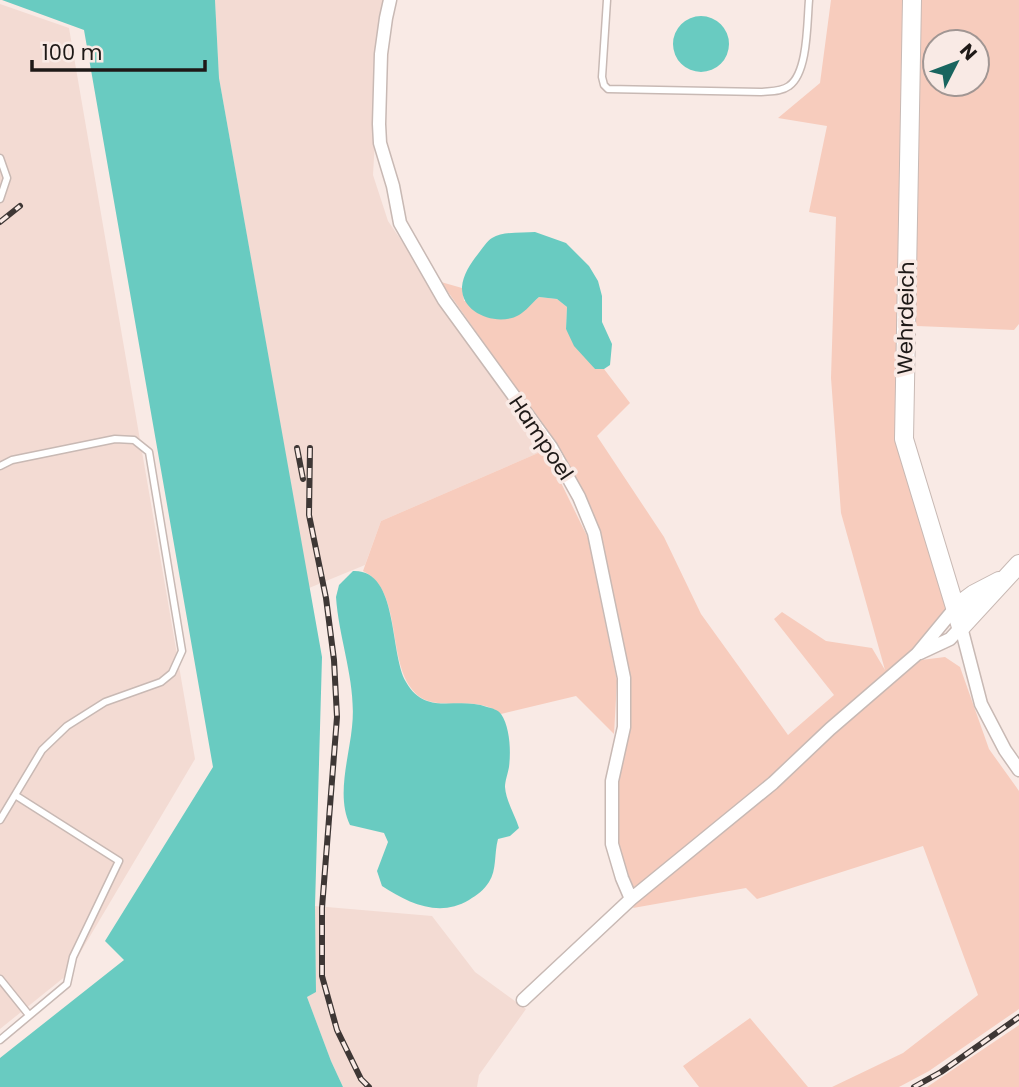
<svg xmlns="http://www.w3.org/2000/svg" width="1019" height="1087" font-family="Poppins,sans-serif">
	<style>
		.built { fill: #f3dbd3 }
		.green { fill: #f7ccbd; fill-rule: evenodd }
		.water { fill: #69cbc1 }
		.lines { fill: none; stroke-linecap: round; stroke-linejoin: round }
		.lane-casing { stroke: #c8b9b4; stroke-width: 9 }
		.street-casing { stroke: #c8b9b4; stroke-width: 15 }
		.secondary-casing { stroke: #c8b9b4; stroke-width: 20 }
		.lane { stroke: #fff; stroke-width: 6 }
		.street { stroke: #fff; stroke-width: 12 }
		.secondary { stroke: #fff; stroke-width: 18 }
		.rail-casing { stroke: #3e3735; stroke-width: 6 }
		.rail { stroke: #f9eae5; stroke-width: 3.5; stroke-dasharray: 10; stroke-linecap: butt }
		.labels { text-anchor: middle; stroke-width: 7; stroke-linejoin: round; paint-order: stroke }
		.street-label { font-size: 21px; fill: #1e1917; stroke: #f9eae5 }
	</style>
	<rect width="100%" height="100%" fill="#f9eae5"/>
	<path class="built" d="M 215,0 L 383,0 L 373,175 L 388,221 L 545,450 L 381,521 L 365,565 L 309,588 L 219,78 Z
		M 0,4 L 69,28 L 195,759 L 67,975 L 0,1029 Z
		M 315,906 L 432,916 L 475,972 L 526,1009 L 479,1075 L 477,1087 L 343,1087 L 331,1061 L 307,997 L 316,991 Z"/>
	<path class="green" d="M 831,0 L 907,0 L 900,440 L 948,610 L 909,654 L 887,673 L 894,683 L 921,660 L 945,657 L 960,667 L 989,749 L 1019,791 L 1019,1009 L 929,1071 L 899,1087 L 832,1087 L 903,1053 L 978,995 L 923,846 L 757,899 L 746,888 L 633,908 L 639,899 L 625,873 L 618,843 L 618,780 L 629,727 L 599,530 L 585,494 L 556,445 L 441,282 L 462,288 L 464,301 L 531,304 L 539,297 L 557,299 L 567,307 L 566,329 L 595,369 L 604,369 L 630,403 L 597,436 L 664,537 L 701,614 L 788,735 L 834,695 L 774,619 L 782,612 L 826,641 L 872,648 L 885,670 L 841,513 L 831,378 L 836,217 L 809,212 L 827,126 L 778,118 L 820,83 Z
		M 918,0 L 1019,0 L 1019,324 L 1014,330 L 917,326 L 912,309 ZM 935,42 L 977,42 L 977,84 L 935,84 Z
		M 545,450 L 588,538 L 617,681 L 614,734 L 576,696 L 501,714 C 472,691 432,718 411,688 C 387,655 402,590 363,571 L 381,521 Z
		M 750,1018 L 808,1087 L 699,1087 L 683,1066 Z
		M 1019,1025 L 1019,1087 L 927,1087 Z"/>
	<path class="water" d="M 2,0 L 215,0 L 219,78 L 322,657 L 315,906 L 316,992 L 307,997 L 331,1061 L 343,1087 L 0,1087 L 0,1058 L 124,960 L 105,941 L 213,767 L 84,30 Z
		M673 44a28 28 0 1 1 56 0a28 28 0 1 1-56 0Z
		M 535,232 L 566,243 L 589,266 L 598,281 L 602,296 L 602,322 L 612,344 L 610,365 L 604,369 L 595,369 L 574,346 L 566,329 L 567,307 L 557,299 L 539,297 C 532,303 526,311 519,315 C 498,327 461,314 462,287 C 463,275 470,264 478,254 C 482,249 487,241 492,238 C 503,231 522,233 535,232 Z
		M 353,571 C 399,569 389,652 406,682 C 426,717 456,696 487,707 C 492,708 498,710 501,714 C 510,727 511,751 509,767 C 508,773 505,781 505,787 C 506,801 515,815 519,828 L 510,836 L 498,839 C 494,853 497,870 489,882 C 484,890 477,895 469,900 C 439,918 408,903 382,886 L 377,871 L 388,842 L 384,833 L 350,825 C 336,796 349,758 352,727 C 357,683 339,641 336,597 L 339,585 Z"/>
	<g class="lines">
		<defs>
			<path id="lane" d="M 607,0 L 602,77 L 604,85 L 608,89 L 761,92 C 770,91 781,92 789,86 C 808,73 807,23 809,0
				M 0,158 L 7,178 L 0,199
				M 0,466 L 12,460 L 115,439 L 134,440 L 149,452 L 182,651 L 172,673 L 161,682 L 105,702 L 67,726 L 42,750 L 0,820
				M 0,979 L 29,1015
				M 0,1040 L 67,984 L 73,957 L 119,861 L 15,795"/>
			<path id="street" d="M 390,0 L 386,18 L 381,54 L 379,124 L 380,143 L 393,186 L 400,223 L 444,300 L 551,447 L 579,497 L 594,533 L 624,678 L 624,727 L 612,781 L 612,844 L 622,878 L 631,899
				M 961,627 L 981,704 L 1005,750 L 1019,770
				M 920,653 L 950,639 L 961,627
				M 523,1000 L 631,899 L 773,783 L 830,729 L 917,654 L 955,608"/>
			<path id="secondary" d="M 912,0 L 904,439 L 961,627 L 1019,564
				M 955,608 L 974,594 L 999,581"/>
		</defs>
		<use href="#lane" class="lane-casing"/>
		<use href="#street" class="street-casing"/>
		<use href="#secondary" class="secondary-casing"/>
		<use href="#lane" class="lane"/>
		<use href="#street" class="street"/>
		<use href="#secondary" class="secondary"/>
		<defs>
			<path id="rail" d="M 0,222 L 20,206
				M 297,448 L 303,479
				M 310,448 L 309,515 L 326,598 L 334,660 L 337,717 L 322,908 L 322,976 L 337,1030 L 361,1079 L 369,1087
				M 914,1087 L 941,1072 L 1019,1017"/>
		</defs>
		<use href="#rail" class="rail-casing"/>
		<use href="#rail" class="rail"/>
	</g>
	<g class="labels">
		<g class="street-label">
			<text transform="translate(906 318) rotate(-89)" y="7">Wehrdeich</text>
			<text transform="translate(541 438) rotate(56)" y="7">Hampoel</text>
		</g>
	</g>
	<g transform="translate(956 63) rotate(48)"><circle r="33" fill="#f9eae5" stroke="#a19693" stroke-width="2"/>
	<path d="M0-5L12 26L0 18L-12 26Z" fill="#19655f"/>
	<text y="-10" font-size="19" font-weight="bold" text-anchor="middle" fill="#1e1917">N</text>
	</g>
	<path d="M32 60v10h173v-10" fill="none" stroke="#1e1917" stroke-width="3.5"/>
	<text x="42" y="60" font-size="21" fill="#1e1917" stroke="#f9eae5" stroke-width="5" paint-order="stroke">100 m</text>
</svg>
